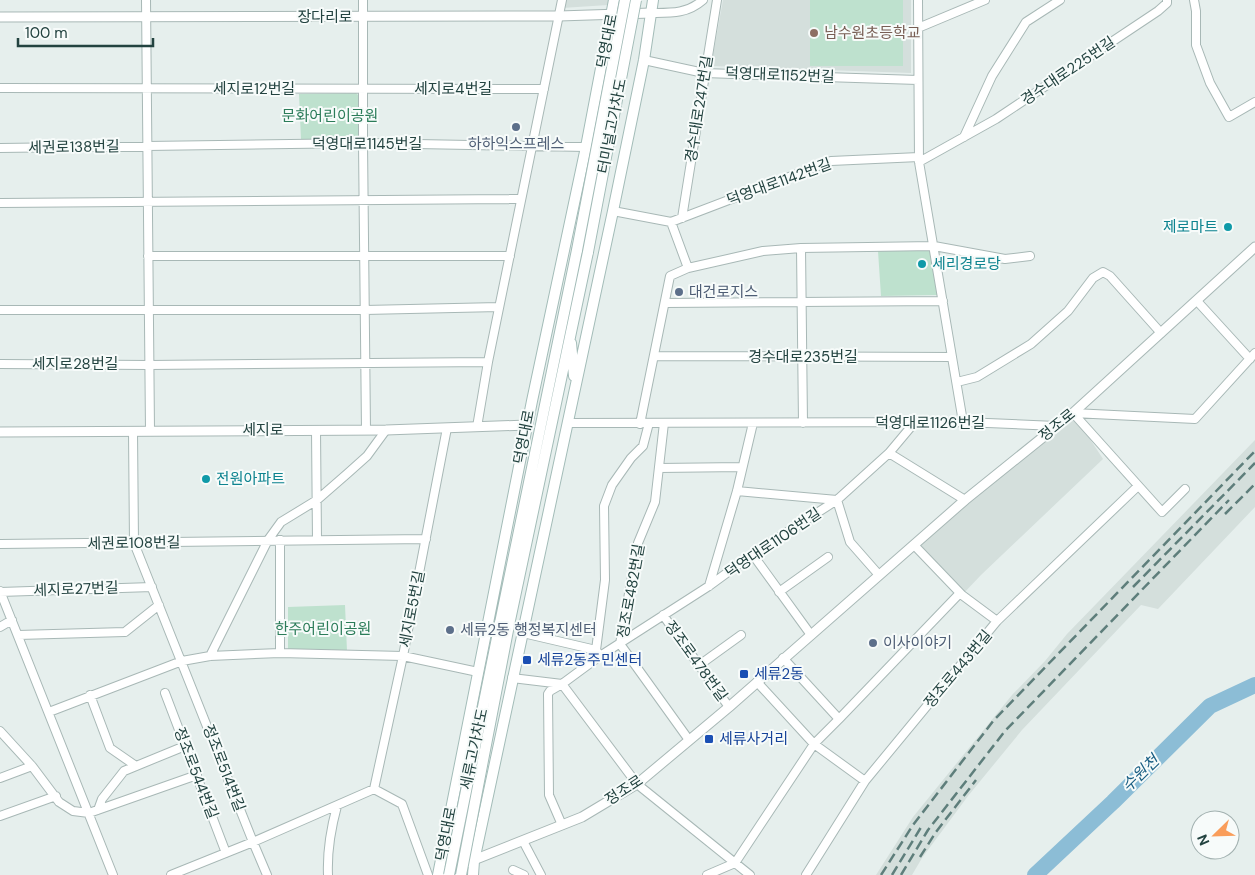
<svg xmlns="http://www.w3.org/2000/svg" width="1255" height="875" font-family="'DM Sans','Noto Sans KR',sans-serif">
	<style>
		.built { fill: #d4dfdc }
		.green { fill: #bee1ce }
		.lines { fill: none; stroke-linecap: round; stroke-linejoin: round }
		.river { stroke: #8cbdd6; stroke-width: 16 }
		.minor-casing { stroke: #a8b8b6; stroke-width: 10 }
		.tertiary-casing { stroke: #a8b8b6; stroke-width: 11 }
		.secondary-casing { stroke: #a3bcb8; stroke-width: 12 }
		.minor { stroke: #fff; stroke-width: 8 }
		.tertiary { stroke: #fff; stroke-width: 9 }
		.secondary { stroke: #fff; stroke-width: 10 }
		.rail { stroke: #5e7e7b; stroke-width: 2.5; stroke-dasharray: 10 5; stroke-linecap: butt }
		.secondary-bridge-casing { stroke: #a3bcb8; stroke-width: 12; stroke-linecap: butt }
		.secondary-bridge { stroke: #fff; stroke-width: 10 }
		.education-dot { fill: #8d6e63; stroke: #f7fbfa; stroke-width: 2 }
		.service-dot { fill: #5c6f8a; stroke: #f7fbfa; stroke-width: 2 }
		.culture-dot { fill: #0f9aa8; stroke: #f7fbfa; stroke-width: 2 }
		.transit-dot { fill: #1a4fb4; stroke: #f7fbfa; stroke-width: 2 }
		.labels { text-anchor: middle; stroke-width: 4; stroke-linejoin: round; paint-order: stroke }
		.street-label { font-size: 15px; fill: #234340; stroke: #f7fbfa }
		.education-label { font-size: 15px; fill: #785e54; stroke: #f7fbfa; text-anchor: start }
		.park-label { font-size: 15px; fill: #2b7c59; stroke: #f7fbfa }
		.service-label { font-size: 15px; fill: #4e5e75; stroke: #f7fbfa; text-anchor: start }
		.culture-label { font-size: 15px; fill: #0d838f; stroke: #f7fbfa; text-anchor: start }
		.transit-label { font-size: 15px; fill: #164399; stroke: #f7fbfa; text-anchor: start }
		.water-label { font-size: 16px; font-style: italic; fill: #195e83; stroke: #f7fbfa }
	</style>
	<rect width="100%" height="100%" fill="#e6efed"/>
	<path class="built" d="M 563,0 L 608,0 L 608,5 L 562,8 Z
		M 723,0 L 911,0 L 911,73 L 711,66 Z
		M 1073,413 L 1103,459 L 981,575 L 962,595 L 914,545 Z
		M 1255,440 L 1255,507 L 1158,609 L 1141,605 L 1022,730 L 968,796 L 922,858 L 912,875 L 876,875 L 913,817 L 1012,695 L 1045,661 L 1067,634 Z"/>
	<path class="green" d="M 810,0 L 903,0 L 903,66 L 810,66 Z
		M 356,93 L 360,97 L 361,134 L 357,139 L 301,140 L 299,94 Z
		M 878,251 L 931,251 L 939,295 L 881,296 Z
		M 345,605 L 347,651 L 288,651 L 288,607 Z"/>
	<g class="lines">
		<path class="river" d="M 1035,875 L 1113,802 L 1210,706 L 1255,685"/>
		<defs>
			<path id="minor" d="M 146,0 L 150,431
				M 363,0 L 363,143 L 366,430
				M 918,0 L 919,162 L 963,422
				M 1194,0 L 1196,11 L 1196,45 L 1210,83 L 1229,117 L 1255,102
				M 651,13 C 671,13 687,14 703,0
				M 918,28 L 985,0
				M 644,60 L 704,73 L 918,80
				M 0,88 L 544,89
				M 964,137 L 992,76 L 1026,22 L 1060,0
				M 0,148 L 363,143 L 586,147
				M 919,162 L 996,119 L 1158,11 L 1167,3 L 1167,0
				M 0,203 L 521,199
				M 613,211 L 671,222 L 831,161 L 919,157
				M 682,218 L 717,0
				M 801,248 L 803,423
				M 148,256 L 510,256
				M 688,268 L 763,251 L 801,248 L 934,246 L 1005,259 L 1030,256
				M 1197,301 L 1250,359
				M 665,303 L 943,301
				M 0,310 L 365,310 L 499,307
				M 654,356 L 952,357
				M 0,364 L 149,365 L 488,362
				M 957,382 L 977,377 L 1031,344 L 1068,311 L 1093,278 L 1103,272 L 1110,276 L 1161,333
				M 1073,413 L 1195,419 L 1255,353
				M 1073,413 L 1162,512 L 1185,489
				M 568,423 L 963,422 L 1056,426
				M 664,423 L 655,502 L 638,543 L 620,644 L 689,740
				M 640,424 L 670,276 L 688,268 L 671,222
				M 477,427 L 488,362 L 562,0
				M 316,430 L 317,540
				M 133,431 L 134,543 L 253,842 L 267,875
				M 889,453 L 965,500
				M 659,468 L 742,467
				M 737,491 L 837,500 L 850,542 L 879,575
				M 280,540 L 280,653
				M 0,544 L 426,539
				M 914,545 L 962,595 L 997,621
				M 753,555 L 811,635
				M 709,586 L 737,491 L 753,423
				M 0,591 L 113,875
				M 0,592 L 152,587
				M 779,592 L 828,557
				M 663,615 L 729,707
				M 0,627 L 12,620
				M 523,633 L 596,650
				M 18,635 L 125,632 L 159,605
				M 210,656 L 268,540 L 281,522 L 317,500 L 348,473 L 367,456 L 386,430
				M 600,656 L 596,650 L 605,580 L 604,506 L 612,485 L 631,458 L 643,446 L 649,423
				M 698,666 L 741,635
				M 512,678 L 562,684 L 600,656 L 709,586 L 750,556 L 837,500 L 889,453 L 915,422
				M 757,682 L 814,744 L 865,781
				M 165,693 L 226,853
				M 90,695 L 110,748 L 136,766
				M 49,712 L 182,661 L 210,656 L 280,653 L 403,656 L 478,672
				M 839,719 L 960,593
				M 0,731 L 32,766 L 59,802 L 73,811 L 89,813 L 197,775
				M 0,778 L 32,766
				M 374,789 L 402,804 L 428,875
				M 98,810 L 102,799 L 124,771 L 185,746
				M 0,816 L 56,796
				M 562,825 L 549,795 L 548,694 L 550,691 L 562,684 L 637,784 L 750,875
				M 523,841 L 541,875
				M 513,870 L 524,875
				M 171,875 L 253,842 L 374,789 L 403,656 L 447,428
				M 328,875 C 327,852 331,828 337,806
				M 707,875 L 735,863 L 814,744 L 839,719 L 783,658
				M 806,875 L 865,781 L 997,621 L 1138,486"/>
			<path id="tertiary" d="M 0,17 L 559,16 L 651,13
				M 0,432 L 386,430 L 527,425
				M 446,871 L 582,817 L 637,784 L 729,707 L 965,500 L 1073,413 L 1255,247"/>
			<path id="secondary" d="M 571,343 L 574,376
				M 500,623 L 577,250
				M 509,625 L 588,252
				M 438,875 L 532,401 L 586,147 L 614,0
				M 473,875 L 474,861 L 613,211 L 644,60 L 653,0"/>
		</defs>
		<use href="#minor" class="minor-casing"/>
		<use href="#tertiary" class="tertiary-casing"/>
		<use href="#secondary" class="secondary-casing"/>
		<use href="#minor" class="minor"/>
		<use href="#tertiary" class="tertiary"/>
		<use href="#secondary" class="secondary"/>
		<path class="rail" d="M 1225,514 L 1255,484
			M 1133,587 L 1255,463
			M 920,857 L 936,832 L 976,780
			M 881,875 L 913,825 L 994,720 L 1255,451
			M 892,875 L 923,824
			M 901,875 L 928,830 L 1005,731 L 1229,500"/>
		<defs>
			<path id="secondary-bridge" d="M 577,250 L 625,0
				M 588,252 L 636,0
				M 449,875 L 500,623
				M 461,875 L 509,625"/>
		</defs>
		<use href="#secondary-bridge" class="secondary-bridge-casing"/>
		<use href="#secondary-bridge" class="secondary-bridge"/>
	</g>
	<circle class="education-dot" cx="814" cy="33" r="5"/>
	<g class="service-dot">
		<circle cx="516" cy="127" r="5"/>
		<circle cx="679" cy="292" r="5"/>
		<circle cx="450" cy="630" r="5"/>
		<circle cx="873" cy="643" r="5"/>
	</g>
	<g class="culture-dot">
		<circle cx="1228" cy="227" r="5"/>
		<circle cx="922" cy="264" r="5"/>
		<circle cx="206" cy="479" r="5"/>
	</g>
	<g class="transit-dot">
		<rect x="522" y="655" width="10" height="10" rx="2.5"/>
		<rect x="739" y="669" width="10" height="10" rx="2.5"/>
		<rect x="704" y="734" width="10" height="10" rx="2.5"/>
	</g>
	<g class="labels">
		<g class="street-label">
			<text x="325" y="22">장다리로</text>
			<text transform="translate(607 41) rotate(-79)" y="5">덕영대로</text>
			<text transform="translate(1068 71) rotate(-34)" y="5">경수대로225번길</text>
			<text transform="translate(780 75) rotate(2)" y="5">덕영대로1152번길</text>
			<text x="254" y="94">세지로12번길</text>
			<text x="453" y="94">세지로4번길</text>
			<text transform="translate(699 109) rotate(-81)" y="5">경수대로247번길</text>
			<text transform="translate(612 126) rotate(-79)" y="5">터미널고가차도</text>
			<text x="367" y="149">덕영대로1145번길</text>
			<text transform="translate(74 147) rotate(-1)" y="5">세권로138번길</text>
			<text transform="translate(779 182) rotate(-20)" y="5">덕영대로1142번길</text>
			<text x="803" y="362">경수대로235번길</text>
			<text x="75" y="369">세지로28번길</text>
			<text x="930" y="428">덕영대로1126번길</text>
			<text transform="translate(1057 425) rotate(-39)" y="5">정조로</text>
			<text x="263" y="435">세지로</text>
			<text transform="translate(524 437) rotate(-79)" y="5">덕영대로</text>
			<text transform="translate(134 543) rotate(-1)" y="5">세권로108번길</text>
			<text transform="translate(773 543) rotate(-34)" y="5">덕영대로1106번길</text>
			<text transform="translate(76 589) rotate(-2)" y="5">세지로27번길</text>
			<text transform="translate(631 591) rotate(-80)" y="5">정조로482번길</text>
			<text transform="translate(412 609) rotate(-79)" y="5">세지로5번길</text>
			<text transform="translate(696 661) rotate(54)" y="5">정조로478번길</text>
			<text transform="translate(958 669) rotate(-50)" y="5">정조로443번길</text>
			<text transform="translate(474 749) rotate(-78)" y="5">세류고가차도</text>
			<text transform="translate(224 768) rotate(69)" y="5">정조로514번길</text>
			<text transform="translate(196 773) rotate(69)" y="5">정조로544번길</text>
			<text transform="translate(624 790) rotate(-33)" y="5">정조로</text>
			<text transform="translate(446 834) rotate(-79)" y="5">덕영대로</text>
		</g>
		<g class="education-label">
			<text x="824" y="38">남수원초등학교</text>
		</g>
		<g class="park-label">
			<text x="330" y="121">문화어린이공원</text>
			<text x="323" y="634">한주어린이공원</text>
		</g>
		<g class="service-label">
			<text x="516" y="149" text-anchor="middle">하하익스프레스</text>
			<text x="689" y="297">대건로지스</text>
			<text x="460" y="635">세류2동 행정복지센터</text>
			<text x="883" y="648">이사이야기</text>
		</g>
		<g class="culture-label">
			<text x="1218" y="232" text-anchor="end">제로마트</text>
			<text x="932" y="269">세리경로당</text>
			<text x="216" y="484">전원아파트</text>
		</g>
		<g class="transit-label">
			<text x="537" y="665">세류2동주민센터</text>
			<text x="754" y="679">세류2동</text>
			<text x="719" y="744">세류사거리</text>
		</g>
		<g class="water-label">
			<text transform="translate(1140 773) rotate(-44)" y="6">수원천</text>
		</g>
	</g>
	<g transform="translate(1215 835) rotate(247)"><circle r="24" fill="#f7fbfa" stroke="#a2b1b0"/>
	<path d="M0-4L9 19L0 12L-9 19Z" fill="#f99d5a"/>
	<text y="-8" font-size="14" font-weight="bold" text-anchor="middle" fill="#234340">N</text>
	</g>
	<path d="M18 38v8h135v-8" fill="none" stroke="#234340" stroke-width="2.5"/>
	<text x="25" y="38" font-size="15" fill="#234340" stroke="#f7fbfa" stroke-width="4" paint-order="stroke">100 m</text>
</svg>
